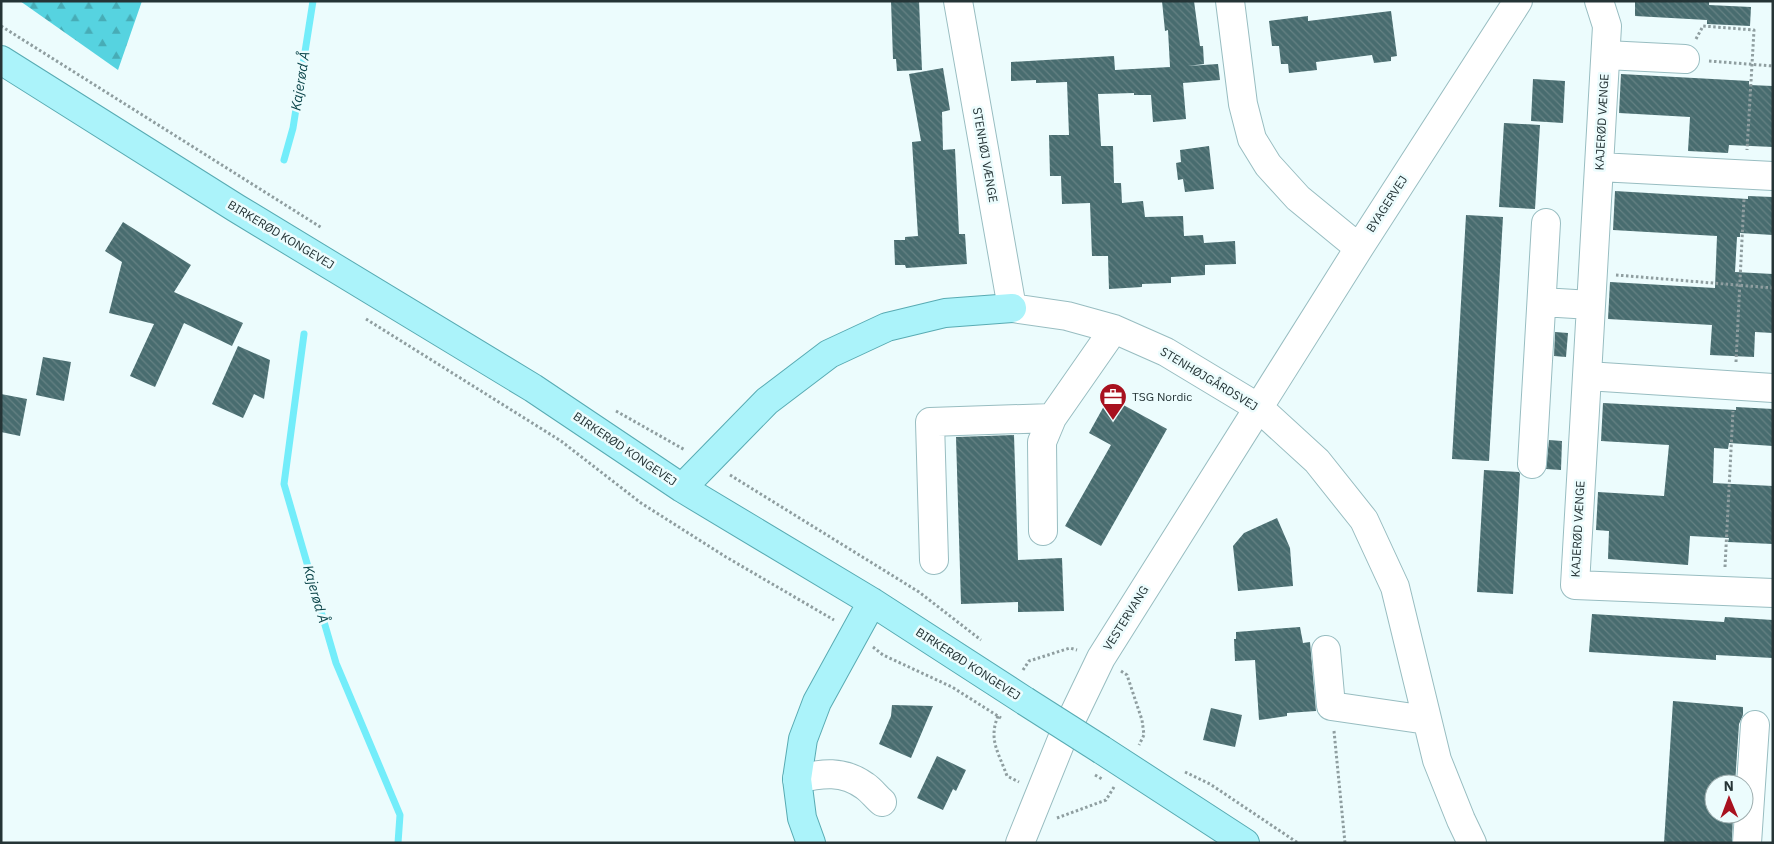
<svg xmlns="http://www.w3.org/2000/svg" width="1774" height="844" font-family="'IBM Plex Sans',sans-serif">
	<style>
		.forest { fill: url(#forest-firs) }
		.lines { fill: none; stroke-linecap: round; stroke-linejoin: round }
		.stream { stroke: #73edfa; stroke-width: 7 }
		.building { fill: url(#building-back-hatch) }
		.minor-casing { stroke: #98bdc1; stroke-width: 30 }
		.major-casing { stroke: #58abb3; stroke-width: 30 }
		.path { stroke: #8f9ea0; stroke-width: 3; stroke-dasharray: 2.5 2.5; stroke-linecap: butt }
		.minor { stroke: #fff; stroke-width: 28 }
		.major { stroke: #abf3fa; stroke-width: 28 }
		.major-bridge-casing { stroke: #58abb3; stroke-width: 30; stroke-linecap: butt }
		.path-bridge { stroke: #8f9ea0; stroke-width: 3; stroke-dasharray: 2.5 2.5; stroke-linecap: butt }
		.major-bridge { stroke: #abf3fa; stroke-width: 28 }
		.labels { text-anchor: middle; stroke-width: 5; stroke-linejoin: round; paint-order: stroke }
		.street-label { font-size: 12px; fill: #253436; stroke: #ecfcfd }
		.poi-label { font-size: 12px; fill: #253436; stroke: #ecfcfd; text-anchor: start }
		.water-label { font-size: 14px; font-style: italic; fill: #0e474c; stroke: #ecfcfd }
	</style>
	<defs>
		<pattern id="forest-firs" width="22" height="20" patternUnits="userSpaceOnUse" patternTransform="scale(1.25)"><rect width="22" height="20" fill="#56d3e0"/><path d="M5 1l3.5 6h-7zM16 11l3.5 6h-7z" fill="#47acb6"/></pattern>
		<pattern id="building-back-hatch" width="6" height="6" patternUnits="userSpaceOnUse" patternTransform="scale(1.25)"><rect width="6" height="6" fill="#486c6f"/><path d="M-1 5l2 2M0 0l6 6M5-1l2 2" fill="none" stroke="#668284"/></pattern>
	</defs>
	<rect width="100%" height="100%" fill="#ecfcfd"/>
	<path class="forest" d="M 20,1 L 142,1 L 118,70 Z"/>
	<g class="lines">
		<path class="stream" d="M 284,160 L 293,128 L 313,1
			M 304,334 L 284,484 L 336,663 L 400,815 L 398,843"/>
	</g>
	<path class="building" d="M 891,1 L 919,1 L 922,70 L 897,71 L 896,59 L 893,59 Z
		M 1162,1 L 1194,1 L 1200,46 L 1203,46 L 1204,64 L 1188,66 L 1218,64 L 1220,80 L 1183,83 L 1186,119 L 1153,122 L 1151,95 L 1134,95 L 1134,93 L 1098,94 L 1101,146 L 1113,146 L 1114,183 L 1121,183 L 1122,203 L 1143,201 L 1145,217 L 1183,216 L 1184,236 L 1203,235 L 1204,243 L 1235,241 L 1236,264 L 1205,265 L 1205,275 L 1171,277 L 1171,283 L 1142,284 L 1142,287 L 1109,289 L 1108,256 L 1092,256 L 1090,203 L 1062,204 L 1061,176 L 1050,176 L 1049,135 L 1069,135 L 1067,82 L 1036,83 L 1036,80 L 1011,81 L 1011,62 L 1114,56 L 1115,70 L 1170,67 L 1168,30 L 1165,31 Z
		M 1635,1 L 1709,1 L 1709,5 L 1751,7 L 1750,26 L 1707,24 L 1707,20 L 1635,16 Z
		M 1391,11 L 1397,56 L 1391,57 L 1391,61 L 1374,63 L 1372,55 L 1316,62 L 1317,70 L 1289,73 L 1288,64 L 1281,64 L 1279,46 L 1272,46 L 1269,21 L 1308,16 L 1308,21 Z
		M 943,68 L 950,110 L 942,112 L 943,150 L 955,149 L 959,234 L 965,234 L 967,264 L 906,268 L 905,265 L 895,265 L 894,240 L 905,240 L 905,237 L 918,236 L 912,142 L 921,141 L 909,74 Z
		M 1621,74 L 1749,81 L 1749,85 L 1773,86 L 1773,147 L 1729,145 L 1728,153 L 1688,151 L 1690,117 L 1619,113 Z
		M 1533,79 L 1565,81 L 1563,123 L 1531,121 Z
		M 1504,123 L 1540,125 L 1535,209 L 1499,207 Z
		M 1209,146 L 1214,189 L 1185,192 L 1183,179 L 1178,180 L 1176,163 L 1181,162 L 1180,150 Z
		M 1615,191 L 1748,199 L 1748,196 L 1773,197 L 1773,235 L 1740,233 L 1740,237 L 1737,237 L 1735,272 L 1773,274 L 1773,333 L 1755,332 L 1754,357 L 1710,355 L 1712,325 L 1608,319 L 1610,282 L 1715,288 L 1717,236 L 1613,230 Z
		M 1466,215 L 1503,217 L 1489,461 L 1452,459 Z
		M 123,222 L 191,265 L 174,292 L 243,323 L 232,346 L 184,323 L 155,387 L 130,376 L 154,324 L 109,313 L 122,262 L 105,251 Z
		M 1555,332 L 1568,333 L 1566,357 L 1554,356 Z
		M 238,346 L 270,360 L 264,399 L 254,394 L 243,418 L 212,404 Z
		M 43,357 L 71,362 L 64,401 L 36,395 Z
		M 1,394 L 27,399 L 20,436 L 1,432 Z
		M 1109,397 L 1167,429 L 1101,546 L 1065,526 L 1111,445 L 1089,433 Z
		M 1603,403 L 1736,410 L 1736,407 L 1773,409 L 1773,446 L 1729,443 L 1728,449 L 1714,448 L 1713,483 L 1773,486 L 1773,544 L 1728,542 L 1729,538 L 1690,536 L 1688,565 L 1608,559 L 1609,531 L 1596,530 L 1598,492 L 1664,496 L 1669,445 L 1601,441 Z
		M 1014,435 L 1018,560 L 1062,558 L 1064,611 L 1018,612 L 1018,602 L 961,604 L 956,437 Z
		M 1549,440 L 1562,441 L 1561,470 L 1546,469 Z
		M 1484,470 L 1519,472 L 1520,474 L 1513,594 L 1477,592 Z
		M 1277,518 L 1290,548 L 1293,586 L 1238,591 L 1233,546 L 1244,533 Z
		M 1592,614 L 1724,622 L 1725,617 L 1773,620 L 1773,658 L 1716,655 L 1716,660 L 1589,652 Z
		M 1300,627 L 1303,643 L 1310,642 L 1316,711 L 1287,713 L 1287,716 L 1259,720 L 1255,660 L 1235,661 L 1234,639 L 1236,639 L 1236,632 Z
		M 1673,701 L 1743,707 L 1743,715 L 1739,724 L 1735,784 L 1714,784 L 1714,814 L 1733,814 L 1732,843 L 1664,843 Z
		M 892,705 L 933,706 L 911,758 L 879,744 L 891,716 Z
		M 1211,708 L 1242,715 L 1235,747 L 1203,740 Z
		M 937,756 L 966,770 L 956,791 L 953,789 L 943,810 L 917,798 Z"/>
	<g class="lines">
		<defs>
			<path id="minor" d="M 958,1 L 1012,308 L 1067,316 L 1114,329 L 1166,352 L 1259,408 L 1317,461 L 1364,520 L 1395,587 L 1437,760 L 1461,820 L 1472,843
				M 1230,1 L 1243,104 L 1252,139 L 1268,165 L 1298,198 L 1359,248
				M 1599,1 L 1607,26 L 1575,585 L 1773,593
				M 1606,55 L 1685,59
				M 1599,167 L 1773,176
				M 1542,302 L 1591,305
				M 1587,376 L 1773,388
				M 1532,464 L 1546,223
				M 1043,531 L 1042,442 L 1052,418 L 1114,329
				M 934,560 L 930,422 L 1052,418
				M 1326,650 L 1331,706 L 1427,720
				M 797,779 C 822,773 843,770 865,786 C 871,790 876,797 882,802
				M 1020,843 L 1062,739 L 1101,658 L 1359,248 L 1518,1
				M 1747,843 L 1755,725"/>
			<path id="major" d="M 1,60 L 236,208 L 533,388 L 682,488 L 872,602 L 1025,701
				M 682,488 L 767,401 L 829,354 L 887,327 L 945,313 L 1012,308
				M 1102,750 L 1245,843
				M 811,843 L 802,818 L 797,779 L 803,739 L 817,702 L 872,602"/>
		</defs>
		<use href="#minor" class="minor-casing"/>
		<use href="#major" class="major-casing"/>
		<path class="path" d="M 1,26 L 322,228
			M 1696,39 L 1703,26 L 1754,30 L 1747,150
			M 1709,61 L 1773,66
			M 1616,275 L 1773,288
			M 366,319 L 561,441 L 641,503 L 726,557 L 834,620
			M 1736,362 L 1744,199
			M 616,411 L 685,450
			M 730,475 L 919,592 L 981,640
			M 1725,567 L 1733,411
			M 873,647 L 883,655 L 952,687 L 1001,718
			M 1023,670 L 1029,661 L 1070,648 L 1077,650
			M 1121,671 L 1127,675 L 1142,720 L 1144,735 L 1139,745
			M 998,716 C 988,740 999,753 1007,776 L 1019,782
			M 1334,731 L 1345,843
			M 1185,772 L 1210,784 L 1298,843
			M 1057,818 L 1106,800 L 1114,787"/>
		<use href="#minor" class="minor"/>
		<use href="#major" class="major"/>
		<defs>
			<path id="major-bridge" d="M 1025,701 L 1102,750"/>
		</defs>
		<use href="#major-bridge" class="major-bridge-casing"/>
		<path class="path-bridge" d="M 1095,775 L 1102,779"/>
		<use href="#major-bridge" class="major-bridge"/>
	</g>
	<defs>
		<symbol id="office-pin" viewBox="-11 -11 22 30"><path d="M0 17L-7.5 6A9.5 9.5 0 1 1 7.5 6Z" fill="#a8111f" stroke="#ecfcfd"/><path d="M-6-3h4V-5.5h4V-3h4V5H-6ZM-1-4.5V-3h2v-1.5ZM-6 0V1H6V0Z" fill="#fff"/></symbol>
	</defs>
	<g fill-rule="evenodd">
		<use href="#office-pin" x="1097" y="381" width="32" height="43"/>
	</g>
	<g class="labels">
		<g class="street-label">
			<text transform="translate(1602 122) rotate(-87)" y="4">KAJERØD VÆNGE</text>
			<text transform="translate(985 155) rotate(80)" y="4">STENHØJ VÆNGE</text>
			<text transform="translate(1387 204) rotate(-57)" y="4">BYAGERVEJ</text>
			<text transform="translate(281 235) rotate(31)" y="4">BIRKERØD KONGEVEJ</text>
			<text transform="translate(1209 379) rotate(31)" y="4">STENHØJGÅRDSVEJ</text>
			<text transform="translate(625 449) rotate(34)" y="4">BIRKERØD KONGEVEJ</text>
			<text transform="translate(1578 529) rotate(-87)" y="4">KAJERØD VÆNGE</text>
			<text transform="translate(1126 618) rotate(-58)" y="4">VESTERVANG</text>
			<text transform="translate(968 664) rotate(33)" y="4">BIRKERØD KONGEVEJ</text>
		</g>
		<g class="poi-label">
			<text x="1132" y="401">TSG Nordic</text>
		</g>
		<g class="water-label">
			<text transform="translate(300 81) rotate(-81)" y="5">Kajerød Å</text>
			<text transform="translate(316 594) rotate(74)" y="5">Kajerød Å</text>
		</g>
	</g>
	<rect width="1774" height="844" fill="none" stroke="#253436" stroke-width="5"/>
	<g transform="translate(1729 799) rotate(359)"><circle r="24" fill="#ecfcfd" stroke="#9cacad"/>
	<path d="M0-4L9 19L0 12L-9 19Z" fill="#a8111f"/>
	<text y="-8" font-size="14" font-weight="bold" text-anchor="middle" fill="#253436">N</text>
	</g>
</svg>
